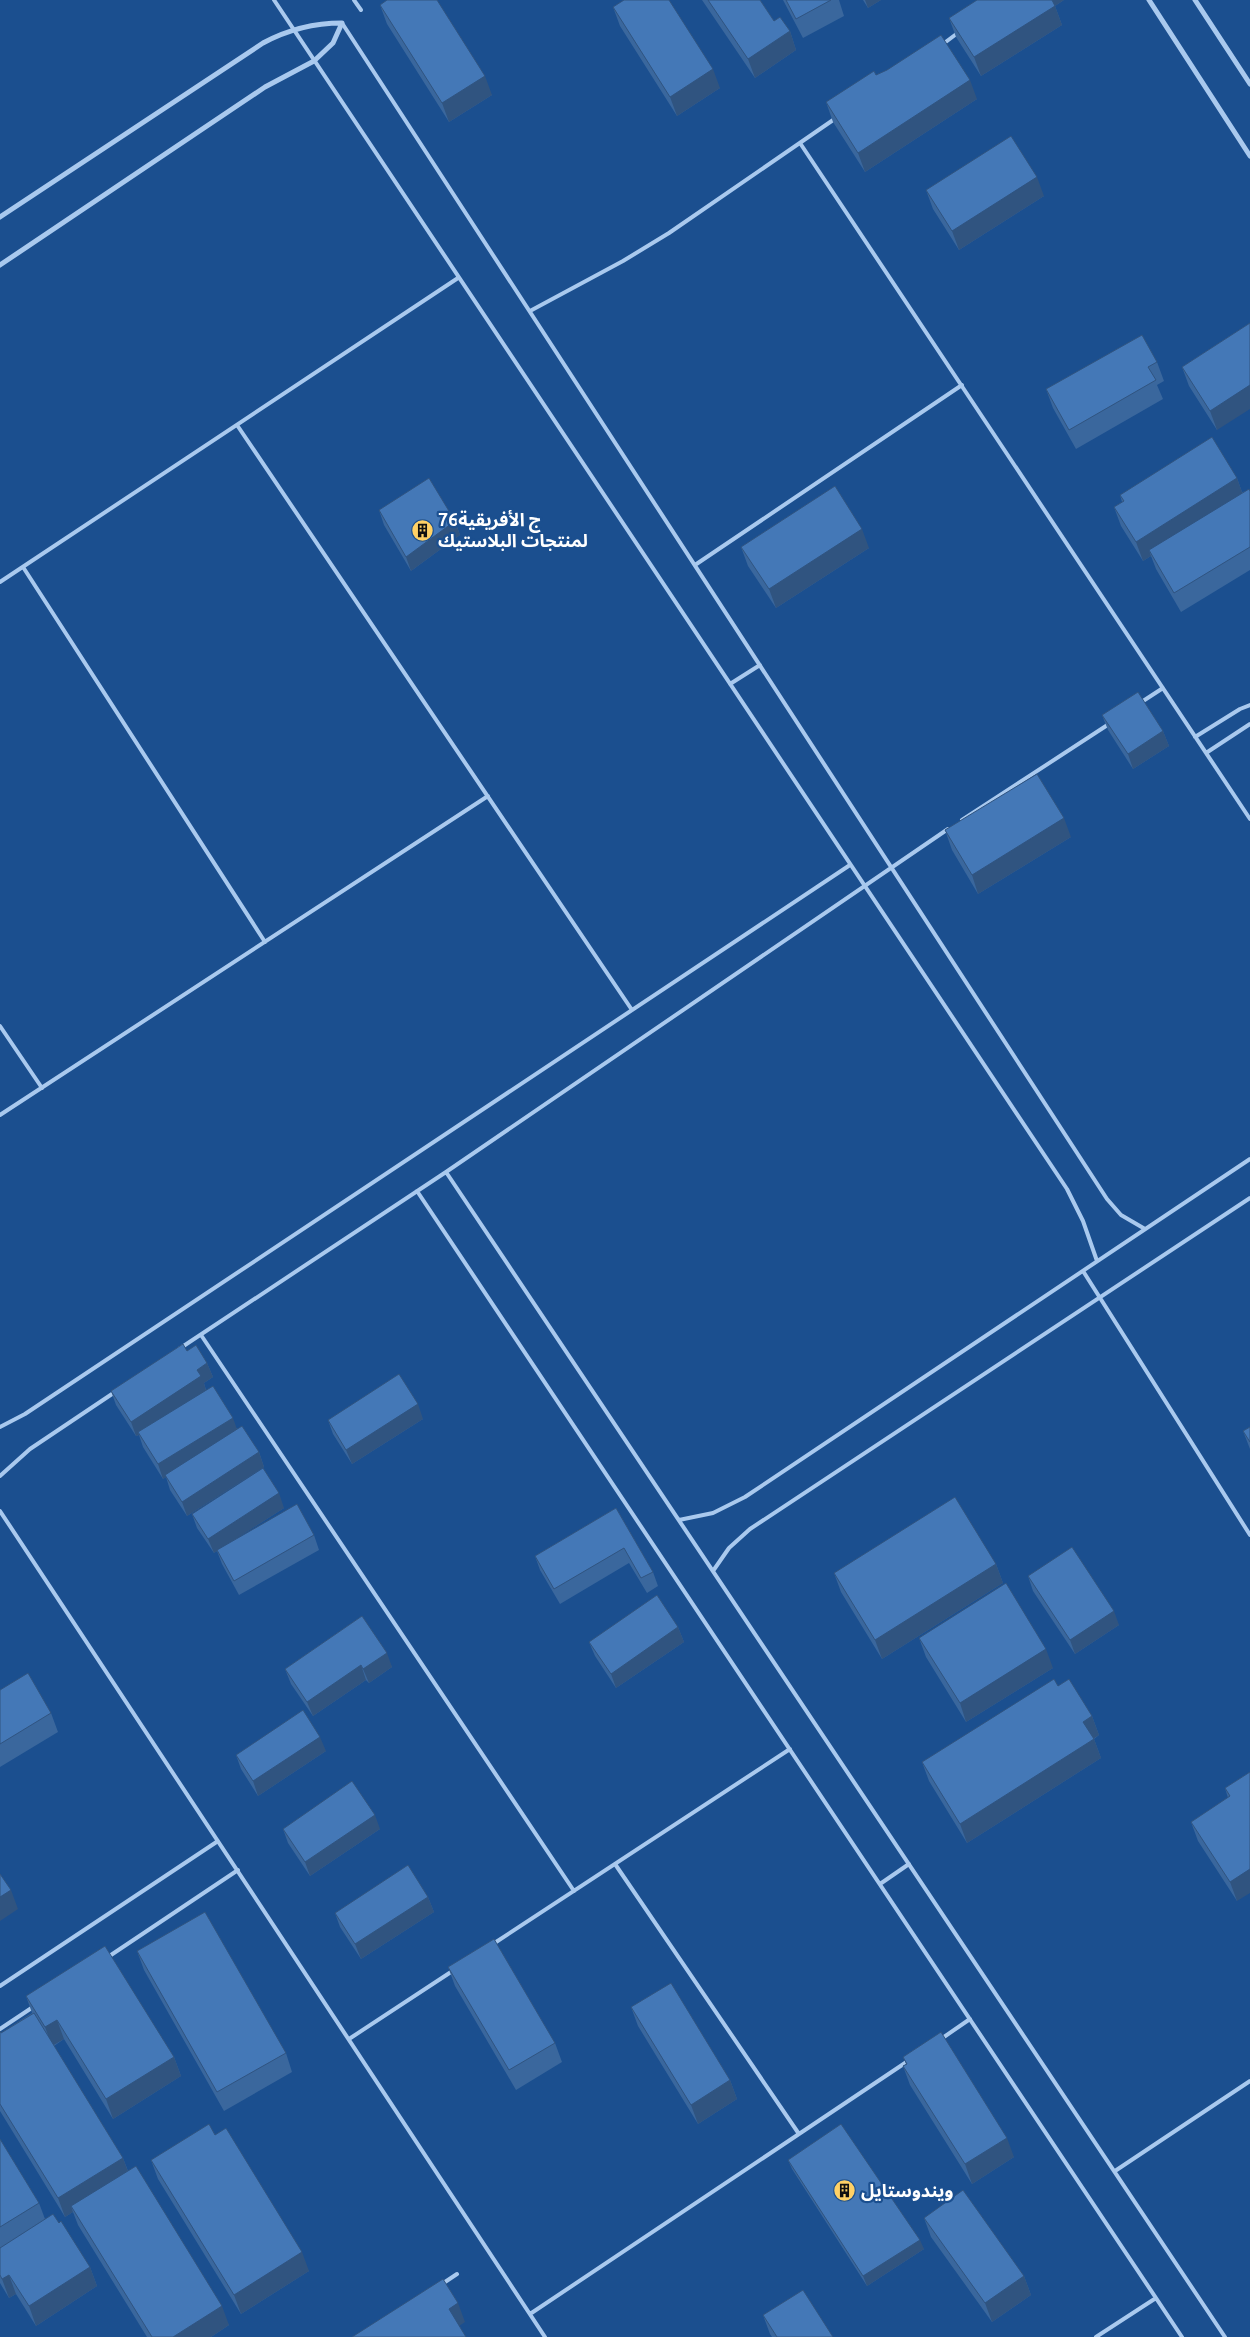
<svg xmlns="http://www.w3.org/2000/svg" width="1250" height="2337" font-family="Ubuntu,'Noto Sans Arabic',sans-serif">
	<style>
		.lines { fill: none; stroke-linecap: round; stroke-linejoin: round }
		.service { stroke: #a9c9ee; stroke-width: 4 }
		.minor { stroke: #a9c9ee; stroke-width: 5 }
		.wall { fill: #3a679d }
		.shaded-wall { fill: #305480 }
		.building { fill: #4478b7; stroke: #305480 }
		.labels { text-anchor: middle; stroke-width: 4.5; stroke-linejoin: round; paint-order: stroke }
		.poi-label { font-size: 18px; font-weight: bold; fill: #fff; stroke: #1b4f8f; text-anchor: start }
	</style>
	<rect width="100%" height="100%" fill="#1b4f8f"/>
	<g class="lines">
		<path class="service" d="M 274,0 L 1067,1189 L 1083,1221 L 1097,1261
			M 354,0 L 361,10
			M 342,23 L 1107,1199 L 1121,1215 L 1145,1229
			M 943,44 L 959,32
			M 800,143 L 1250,819
			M 530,311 L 623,261 L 669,233 L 836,118
			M 237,425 L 632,1010
			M 695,565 L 962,385
			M 23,567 L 265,942
			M 0,582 L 458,278
			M 730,684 L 760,665
			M 1140,703 L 1163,688
			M 1195,737 L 1240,709 L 1250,705
			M 1206,753 L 1250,724
			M 962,820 L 1109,724
			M 0,1026 L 42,1088
			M 0,1115 L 488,796
			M 446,1172 L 1225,2337
			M 417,1191 L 1182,2337
			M 1083,1271 L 1250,1535
			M 201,1335 L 574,1891
			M 179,1349 L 446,1172 L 948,829
			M 0,1427 L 25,1414 L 850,865
			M 0,1476 L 30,1449 L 115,1392
			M 0,1511 L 545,2337
			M 679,1520 L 713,1513 L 745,1497 L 1250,1159
			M 713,1571 L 729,1548 L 750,1529 L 1250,1198
			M 615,1864 L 799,2134
			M 880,1884 L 909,1864
			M 493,1944 L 790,1749
			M 108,1957 L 238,1870
			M 0,1986 L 218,1841
			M 0,2029 L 33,2007
			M 349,2039 L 454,1970
			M 941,2039 L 970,2019
			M 1115,2171 L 1250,2081
			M 442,2284 L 457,2274
			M 530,2314 L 908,2061
			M 1096,2337 L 1156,2298"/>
		<path class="minor" d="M 1149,0 L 1250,156
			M 1195,0 L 1250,84
			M 0,217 L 263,43 C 289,29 313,23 342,23 L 333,43 L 314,61 L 265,87 L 0,265"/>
	</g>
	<path class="wall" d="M 702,0 L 760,0 L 774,21 L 790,31 L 796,50 L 755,78 Z
		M 783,0 L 839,0 L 844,16 L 803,38 Z
		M 863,0 L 881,0 L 868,8 Z
		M 1064,0 L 1055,6 L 1062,25 L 981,76 L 956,37 L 949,18 Z
		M 380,5 L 492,95 L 449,122 L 387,24 Z
		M 613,7 L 720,88 L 677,116 L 620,26 Z
		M 876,75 L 977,99 L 865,172 L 833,122 L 826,102 Z
		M 926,190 L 1044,196 L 959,250 L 933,209 Z
		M 1250,323 L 1217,430 L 1189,386 L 1182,367 Z
		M 1157,362 L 1164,381 L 1157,385 L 1163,399 L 1076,449 L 1053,408 L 1046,389 Z
		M 1237,478 L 1242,492 L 1250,491 L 1250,570 L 1181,612 L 1156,569 L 1151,556 L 1143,561 L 1121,526 L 1114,507 L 1122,502 L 1120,495 Z
		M 379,510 L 455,521 L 460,535 L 411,571 L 384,525 Z
		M 741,547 L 869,548 L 776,608 L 748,566 Z
		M 1102,715 L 1163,731 L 1169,746 L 1133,769 L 1108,730 Z
		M 945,830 L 1071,837 L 978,894 L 952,850 Z
		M 187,1351 L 207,1363 L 213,1377 L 204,1383 L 206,1390 L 237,1429 L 259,1452 L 264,1467 L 187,1516 L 170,1490 L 166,1477 L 163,1479 L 143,1447 L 139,1435 L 136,1436 L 116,1405 L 111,1391 Z
		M 423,1419 L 352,1464 L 333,1434 L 328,1420 Z
		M 1250,1427 L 1250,1449 L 1243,1431 Z
		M 284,1508 L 237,1538 L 314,1535 L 319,1550 L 239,1595 L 222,1564 L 217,1551 L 214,1553 L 197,1528 L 192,1514 Z
		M 616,1508 L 653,1572 L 658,1586 L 647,1593 L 629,1563 L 560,1604 L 540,1570 L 535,1556 Z
		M 996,1564 L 1003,1583 L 882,1659 L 841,1592 L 834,1573 Z
		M 1028,1576 L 1119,1625 L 1075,1654 L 1033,1591 Z
		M 362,1616 L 392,1667 L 369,1683 L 366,1680 L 313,1716 L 291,1684 L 285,1669 Z
		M 678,1627 L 684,1642 L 616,1688 L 595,1656 L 589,1642 Z
		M 919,1638 L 1053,1668 L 966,1722 L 926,1657 Z
		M 1058,1686 L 1092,1716 L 1099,1735 L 1094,1739 L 1101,1758 L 967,1843 L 929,1781 L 922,1762 Z
		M 0,1690 L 51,1713 L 58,1732 L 0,1767 Z
		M 326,1751 L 258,1796 L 241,1769 L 236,1755 Z
		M 1250,1772 L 1237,1901 L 1198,1841 L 1191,1822 L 1228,1798 L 1225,1788 Z
		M 283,1829 L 380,1829 L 310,1876 L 288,1843 Z
		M 428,1897 L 434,1912 L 361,1959 L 340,1927 L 335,1913 Z
		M 137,1951 L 286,2053 L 292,2072 L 224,2111 L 144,1970 Z
		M 448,1967 L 555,2043 L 562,2062 L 516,2090 L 455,1986 Z
		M 26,1996 L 174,2057 L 181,2076 L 113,2119 L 64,2039 L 54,2046 L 123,2158 L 128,2171 L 229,2325 L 211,2337 L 147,2337 L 78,2225 L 73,2212 L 65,2217 L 0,2111 L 0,2031 L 1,2033 L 32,2013 Z
		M 631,2007 L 730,2080 L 737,2099 L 698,2124 L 638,2026 Z
		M 903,2057 L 1014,2157 L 972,2184 L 910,2085 L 903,2066 L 906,2064 Z
		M 215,2135 L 309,2271 L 241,2314 L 158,2179 L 151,2160 Z
		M 0,2139 L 39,2203 L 45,2219 L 90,2267 L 97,2286 L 36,2326 L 16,2294 L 9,2298 L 0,2283 Z
		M 788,2160 L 924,2249 L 867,2286 L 792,2169 Z
		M 924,2218 L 1024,2276 L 1031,2295 L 992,2322 L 931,2237 Z
		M 763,2315 L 833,2337 L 772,2337 L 770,2334 Z"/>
	<path class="shaded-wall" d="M 865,0 L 881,0 L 868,8 Z
		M 1049,0 L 1064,0 L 1052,8 Z
		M 1055,6 L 1062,25 L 981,76 L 974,57 Z
		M 790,31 L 796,50 L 755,78 L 748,59 Z
		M 713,69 L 720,88 L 677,116 L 670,97 Z
		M 485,76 L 492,95 L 449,122 L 442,103 Z
		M 970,80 L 977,99 L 865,172 L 858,153 Z
		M 1037,177 L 1044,196 L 959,250 L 952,231 Z
		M 1250,385 L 1250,409 L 1217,430 L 1210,411 Z
		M 1237,478 L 1244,498 L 1149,550 L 1151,556 L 1143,561 L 1136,542 Z
		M 455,521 L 460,535 L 411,571 L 406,557 Z
		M 862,529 L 869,548 L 776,608 L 769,589 Z
		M 1163,731 L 1169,746 L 1133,769 L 1128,754 Z
		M 1064,818 L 1071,837 L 978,894 L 972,875 Z
		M 207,1363 L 213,1377 L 204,1383 L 206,1391 L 138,1432 L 139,1435 L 136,1436 L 131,1422 L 197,1370 Z
		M 418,1404 L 423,1419 L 352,1464 L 346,1450 Z
		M 233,1418 L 238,1432 L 163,1479 L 158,1464 Z
		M 259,1452 L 264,1467 L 187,1516 L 182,1502 Z
		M 279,1493 L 284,1508 L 214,1553 L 208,1539 Z
		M 996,1564 L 1003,1583 L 882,1659 L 875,1640 Z
		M 1114,1611 L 1119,1625 L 1075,1654 L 1070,1640 Z
		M 678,1627 L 684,1642 L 616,1688 L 611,1674 Z
		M 1046,1649 L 1053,1668 L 966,1722 L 960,1703 Z
		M 387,1653 L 392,1667 L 369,1683 L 363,1669 Z
		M 361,1665 L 366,1680 L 313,1716 L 307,1702 Z
		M 1092,1716 L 1099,1735 L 1090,1741 L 1083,1722 Z
		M 320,1737 L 326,1751 L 258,1796 L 253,1781 Z
		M 1094,1739 L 1101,1758 L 967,1843 L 960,1824 Z
		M 375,1815 L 380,1829 L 310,1876 L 305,1862 Z
		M 1250,1869 L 1250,1893 L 1237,1901 L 1230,1882 Z
		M 11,1890 L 18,1909 L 0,1921 L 0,1897 Z
		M 428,1897 L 434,1912 L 361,1959 L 355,1944 Z
		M 57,2020 L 64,2039 L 52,2046 L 45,2027 Z
		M 174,2057 L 181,2076 L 113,2119 L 106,2099 Z
		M 730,2080 L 737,2099 L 698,2124 L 691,2105 Z
		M 1007,2138 L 1014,2157 L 972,2184 L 965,2164 Z
		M 123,2158 L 130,2177 L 71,2206 L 73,2212 L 65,2217 L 58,2198 Z
		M 920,2240 L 924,2249 L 867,2286 L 863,2276 Z
		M 302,2252 L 309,2271 L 241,2314 L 234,2295 Z
		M 90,2267 L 97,2286 L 36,2326 L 29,2306 Z
		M 9,2275 L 16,2294 L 9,2298 L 2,2279 Z
		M 1024,2276 L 1031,2295 L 992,2322 L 985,2303 Z
		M 458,2303 L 465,2322 L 456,2328 L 449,2309 Z
		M 222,2306 L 229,2325 L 211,2337 L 173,2337 Z"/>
	<path class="building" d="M 387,0 L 437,0 L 485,76 L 442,103 L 380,5 Z
		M 624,0 L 669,0 L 713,69 L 670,97 L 613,7 Z
		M 708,0 L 760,0 L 774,21 L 780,17 L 790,31 L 748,59 Z
		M 786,0 L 831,0 L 796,19 Z
		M 977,0 L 1052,0 L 1055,6 L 974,57 L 949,18 Z
		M 941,35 L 970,80 L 858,153 L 826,102 L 874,71 L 876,75 L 887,70 Z
		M 1011,136 L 1037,177 L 952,231 L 926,190 Z
		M 1250,323 L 1250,385 L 1210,411 L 1182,367 Z
		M 1142,335 L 1157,362 L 1148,367 L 1156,380 L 1069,430 L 1046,389 Z
		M 1212,437 L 1237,478 L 1136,542 L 1114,507 L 1124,501 L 1120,495 Z
		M 429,478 L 455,521 L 406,557 L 379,510 Z
		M 835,486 L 862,529 L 769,589 L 741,547 Z
		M 1249,489 L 1250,491 L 1250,547 L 1174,593 L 1149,550 Z
		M 1138,692 L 1163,731 L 1128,754 L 1102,715 Z
		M 1037,774 L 1064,818 L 972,875 L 945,830 Z
		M 183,1344 L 187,1351 L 196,1345 L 207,1363 L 197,1370 L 201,1376 L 131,1422 L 111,1391 Z
		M 399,1374 L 418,1404 L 346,1450 L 328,1420 Z
		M 213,1386 L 233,1418 L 158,1464 L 138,1432 Z
		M 242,1426 L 259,1452 L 182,1502 L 165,1475 Z
		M 1250,1427 L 1250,1442 L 1243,1431 Z
		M 263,1468 L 279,1493 L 208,1539 L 192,1514 Z
		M 955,1497 L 996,1564 L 875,1640 L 834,1573 Z
		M 297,1504 L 314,1535 L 234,1581 L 217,1550 Z
		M 616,1508 L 653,1572 L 641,1578 L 624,1548 L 554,1589 L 535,1556 Z
		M 1072,1547 L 1114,1611 L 1070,1640 L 1028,1576 Z
		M 1006,1583 L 1046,1649 L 960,1703 L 919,1638 Z
		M 657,1595 L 678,1627 L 611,1674 L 589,1642 Z
		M 362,1616 L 387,1653 L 363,1669 L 361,1665 L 307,1702 L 285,1669 Z
		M 28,1673 L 51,1713 L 0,1744 L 0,1690 Z
		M 1054,1679 L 1058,1686 L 1069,1679 L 1092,1716 L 1083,1722 L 1094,1739 L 960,1824 L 922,1762 Z
		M 303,1710 L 320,1737 L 253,1781 L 236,1755 Z
		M 1250,1772 L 1250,1869 L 1230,1882 L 1191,1822 L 1230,1796 L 1225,1788 Z
		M 352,1781 L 375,1815 L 305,1862 L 283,1829 Z
		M 408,1865 L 428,1897 L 355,1944 L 335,1913 Z
		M 0,1874 L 11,1890 L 0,1897 Z
		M 205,1912 L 286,2053 L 217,2092 L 137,1951 Z
		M 494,1939 L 555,2043 L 509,2070 L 448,1967 Z
		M 105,1946 L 174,2057 L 106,2099 L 57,2020 L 45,2027 L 26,1996 Z
		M 671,1983 L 730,2080 L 691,2105 L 631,2007 Z
		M 34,2013 L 123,2158 L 58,2198 L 0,2104 L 0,2031 L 1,2033 Z
		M 941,2032 L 1007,2138 L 965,2164 L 903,2066 L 907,2064 L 903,2057 Z
		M 209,2124 L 215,2135 L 226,2128 L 302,2252 L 234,2295 L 151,2160 Z
		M 841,2124 L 920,2240 L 863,2276 L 788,2160 Z
		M 0,2139 L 39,2203 L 0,2227 Z
		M 136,2166 L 222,2306 L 173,2337 L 152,2337 L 71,2206 Z
		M 963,2190 L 1024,2276 L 985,2303 L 924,2218 Z
		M 53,2214 L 59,2223 L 61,2221 L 90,2267 L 29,2306 L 9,2275 L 2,2279 L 0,2275 L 0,2248 Z
		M 443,2279 L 458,2303 L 449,2309 L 466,2337 L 352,2337 Z
		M 803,2290 L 833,2337 L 777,2337 L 763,2315 Z"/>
	<defs>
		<symbol id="building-disc" viewBox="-11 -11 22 22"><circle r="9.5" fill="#ffd166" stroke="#1b4f8f"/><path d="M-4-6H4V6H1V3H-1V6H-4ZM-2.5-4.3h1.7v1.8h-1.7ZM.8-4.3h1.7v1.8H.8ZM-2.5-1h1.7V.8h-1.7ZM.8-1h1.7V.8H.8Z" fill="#111"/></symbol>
	</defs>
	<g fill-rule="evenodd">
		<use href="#building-disc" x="410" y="518" width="25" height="25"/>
		<use href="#building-disc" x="832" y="2178" width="25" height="25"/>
	</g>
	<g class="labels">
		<g class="poi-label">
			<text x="438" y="526">76ج الأفريقية<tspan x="438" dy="21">لمنتجات البلاستيك</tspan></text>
			<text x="861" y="2197">ويندوستايل</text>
		</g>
	</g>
</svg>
